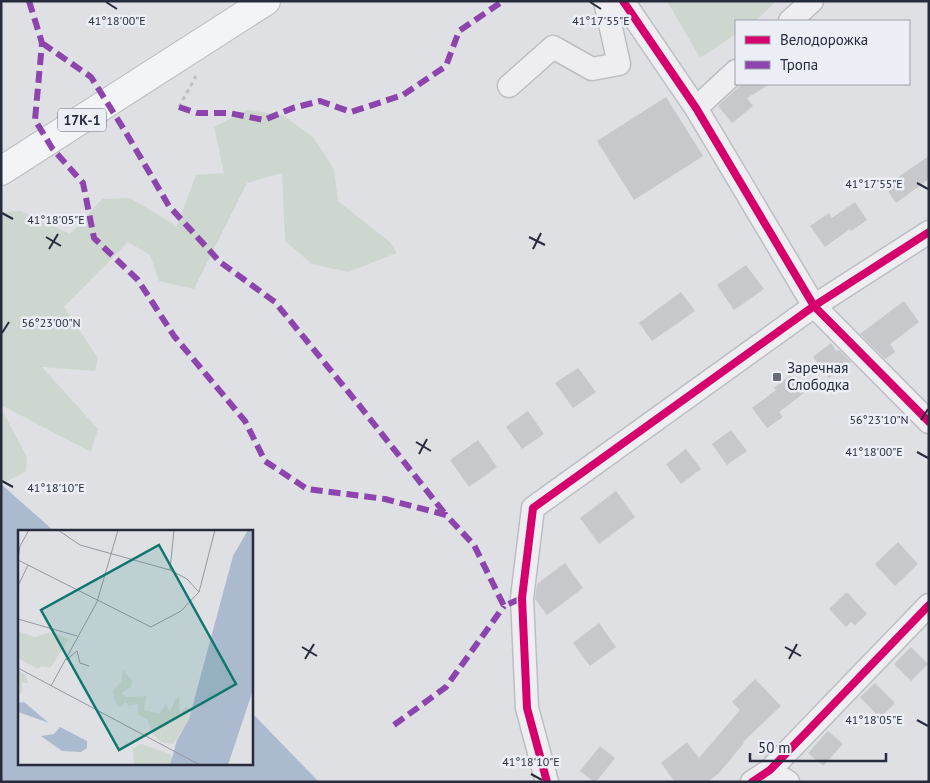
<svg xmlns="http://www.w3.org/2000/svg" width="930" height="783" font-family="'PT Sans',sans-serif">
	<style>
		.green { fill: #ced7cf }
		.water { fill: #acbad0 }
		.building { fill: #c6c8cc }
		.lines { fill: none; stroke-linecap: round; stroke-linejoin: round }
		.minor-casing { stroke: #bdbec2; stroke-width: 25 }
		.major-casing { stroke: #bbbdc2; stroke-width: 30 }
		.path { stroke: #bebec4; stroke-width: 3; stroke-dasharray: 4 4; stroke-linecap: butt }
		.minor { stroke: #eeeef1; stroke-width: 22 }
		.major { stroke: #f2f4f5; stroke-width: 28 }
		.quiet { stroke: #8e44ad; stroke-width: 6; stroke-dasharray: 12 6; stroke-linecap: butt }
		.cycleway-casing { stroke: #ebeef4; stroke-width: 11 }
		.cycleway { stroke: #d6006c; stroke-width: 8 }
		.ticks { fill: none; stroke: #262c3c; stroke-width: 2 }
		.poi-dot { fill: #666b77; stroke: #ebeef4; stroke-width: 2 }
		.labels { text-anchor: middle; stroke-width: 5; stroke-linejoin: round; paint-order: stroke }
		.shield { fill: #ebeef4; stroke: #616673; stroke-width: 1 }
		.shield-label { font-size: 14px; font-weight: bold; fill: #262c3c }
		.poi-label { font-size: 15px; fill: #262c3c; stroke: #ebeef4; text-anchor: start }
		.inset-road { fill: none; stroke: #9498a1; stroke-width: 1 }
		.view { fill: #0f766e; fill-opacity: 0.15; stroke: #0f766e; stroke-width: 2.5 }
		.inset-edge { fill: none; stroke: #262c3c; stroke-width: 2.5 }
		.ticks-label { font-size: 12px; text-anchor: middle; fill: #262c3c; stroke: #ebeef4; stroke-width: 5; stroke-linejoin: round; paint-order: stroke }
	</style>
	<rect width="100%" height="100%" fill="#dee0e4"/>
	<path class="green" d="M 667,1 L 776,1 L 756,21 L 736,21 L 736,34 L 700,58 Z
		M 247,110 L 283,115 L 314,138 L 334,169 L 338,201 L 390,242 L 397,253 L 348,272 L 312,264 L 285,241 L 282,173 L 247,183 L 194,289 L 159,281 L 150,255 L 128,242 L 64,307 L 98,358 L 95,371 L 42,367 L 98,429 L 91,452 L 1,405 L 1,212 L 21,211 L 70,234 L 102,199 L 130,198 L 177,226 L 196,175 L 224,173 L 214,127 Z
		M 1,408 L 27,457 L 26,471 L 2,484 Z"/>
	<path class="water" d="M 1,484 L 55,532 L 19,532 L 19,764 L 251,764 L 251,712 L 319,782 L 1,782 Z"/>
	<path class="building" d="M 742,84 L 770,84 L 747,98 L 753,106 L 732,123 L 718,106 Z
		M 666,97 L 703,156 L 634,200 L 597,141 Z
		M 929,156 L 929,179 L 896,203 L 885,186 Z
		M 855,202 L 867,220 L 851,231 L 850,229 L 825,247 L 810,226 L 829,213 L 832,218 Z
		M 746,265 L 764,289 L 734,310 L 717,285 Z
		M 681,292 L 695,311 L 652,341 L 639,323 Z
		M 904,301 L 919,322 L 890,344 L 895,352 L 885,359 L 860,334 Z
		M 831,343 L 836,351 L 839,350 L 851,362 L 829,378 L 813,357 Z
		M 578,368 L 596,392 L 573,408 L 555,383 Z
		M 791,375 L 804,393 L 779,412 L 783,417 L 767,428 L 752,408 L 776,390 L 774,388 Z
		M 528,411 L 544,434 L 522,449 L 506,427 Z
		M 731,430 L 747,451 L 727,465 L 712,444 Z
		M 478,440 L 497,467 L 469,487 L 450,460 Z
		M 686,449 L 701,469 L 681,484 L 666,464 Z
		M 616,491 L 635,517 L 599,544 L 580,518 Z
		M 898,542 L 918,564 L 895,586 L 875,564 Z
		M 565,563 L 583,588 L 547,615 L 535,599 L 537,584 Z
		M 847,592 L 867,614 L 855,625 L 851,622 L 846,627 L 829,609 Z
		M 599,623 L 616,647 L 590,666 L 573,643 Z
		M 911,647 L 928,664 L 911,681 L 894,664 Z
		M 755,679 L 781,706 L 743,742 L 744,743 L 719,773 L 708,782 L 675,782 L 661,763 L 687,742 L 699,758 L 740,710 L 732,702 Z
		M 875,683 L 895,703 L 880,718 L 860,697 Z
		M 828,731 L 843,744 L 823,766 L 808,753 Z
		M 600,746 L 615,758 L 596,782 L 594,782 L 580,771 Z"/>
	<g class="lines">
		<defs>
			<path id="minor" d="M 623,1 L 696,108 L 814,306 L 929,422
				M 790,21 L 812,1
				M 509,86 L 553,47 L 592,69 L 619,64 L 605,1
				M 696,108 L 736,71
				M 770,770 L 788,782
				M 547,782 L 527,708 L 522,598 L 533,508 L 814,306 L 929,232
				M 752,782 L 770,770 L 929,605"/>
			<path id="major" d="M 1,171 L 266,1"/>
		</defs>
		<use href="#minor" class="minor-casing"/>
		<use href="#major" class="major-casing"/>
		<path class="path" d="M 179,107 L 196,76"/>
		<use href="#minor" class="minor"/>
		<use href="#major" class="major"/>
		<path class="quiet" d="M 29,1 L 42,43 L 35,120 L 52,148 L 83,183 L 94,238 L 138,280 L 174,336 L 245,421 L 265,461 L 307,489 L 385,499 L 446,515 L 474,545 L 504,606 L 522,598
			M 42,43 L 91,77 L 125,131 L 169,206 L 220,262 L 275,302 L 359,405 L 446,515
			M 179,107 L 197,113 L 229,113 L 264,120 L 293,108 L 320,101 L 351,112 L 403,95 L 446,66 L 459,31 L 503,1
			M 394,725 L 446,687 L 504,606"/>
		<defs>
			<path id="cycleway" d="M 623,1 L 696,108 L 814,306 L 929,422
				M 547,782 L 527,708 L 522,598 L 533,508 L 814,306 L 929,232
				M 752,782 L 770,770 L 929,605"/>
		</defs>
		<use href="#cycleway" class="cycleway-casing"/>
		<use href="#cycleway" class="cycleway"/>
	</g>
	<path class="ticks" d="M 106,2 L 117,9M 590,2 L 601,9M 917,183 L 928,189M 2,213 L 13,219M 46,237 L 61,246M 529,237 L 545,245M 49,249 L 58,234M 533,249 L 541,233M 2,333 L 9,322M 921,420 L 928,409M 416,442 L 431,451M 917,452 L 928,458M 419,454 L 427,439M 2,481 L 13,487M 302,647 L 317,656M 785,647 L 801,656M 305,659 L 314,644M 789,659 L 797,644M 917,720 L 928,726M 531,774 L 542,780"/>
	<rect class="poi-dot" x="772" y="372" width="10" height="10" rx="2.5"/>
	<g class="labels">
		<rect class="shield" x="58" y="108.5" width="48" height="23" rx="4"/>
		<g class="shield-label">
			<text x="82" y="125">17К-1</text>
		</g>
		<g class="poi-label">
			<text x="787" y="373">Заречная<tspan x="787" dy="17">Слободка</tspan></text>
		</g>
	</g>
	<g transform="translate(18 530)">
		<rect width="235" height="235" fill="#dee0e4"/>
		<path d="M 0,101 L 17,107 L 33,102 L 51,109 L 32,138 L 24,136 L 20,139 L 0,128 ZM 105,139 L 114,151 L 113,157 L 103,163 L 108,167 L 128,166 L 126,180 L 141,184 L 148,174 L 152,182 L 157,169 L 161,168 L 162,185 L 167,177 L 173,179 L 171,189 L 155,214 L 143,212 L 133,202 L 130,190 L 120,184 L 120,174 L 111,176 L 108,172 L 102,177 L 97,173 L 95,161 L 103,152 ZM 0,140 L 8,145 L 10,153 L 4,153 L 4,162 L 0,165 ZM 123,214 L 152,224 L 155,230 L 152,235 L 116,235 L 115,219 Z" fill="#ced7cf"/>
		<path d="M 230,0 L 235,0 L 235,160 L 210,235 L 152,235 L 159,210 L 171,189 L 215,26 ZM 6,172 L 31,193 L 0,182 L 0,173 ZM 42,197 L 69,211 L 69,218 L 63,222 L 44,221 L 23,206 L 36,204 Z" fill="#acbad0"/>
		<path class="inset-road" d="M 40,0 L 62,15 L 152,40 L 169,49 L 181,62M 0,28 L 2,16 L 11,0M 0,30 L 133,97 L 163,81 L 181,62 L 197,0M 152,40 L 156,0M 0,56 L 10,35M 0,89 L 59,106M 48,130 L 59,121 L 62,133 L 71,136M 0,138 L 182,235M 33,156 L 79,72 L 100,0"/>
		<path class="view" d="M 141,15 L 218,154 L 101,220 L 23,80 Z"/>
		<rect width="235" height="235" class="inset-edge"/>
	</g>
	<g class="ticks-label">
		<text x="117" y="25">41°18'00"E</text>
		<text x="601" y="25">41°17'55"E</text>
		<text x="874" y="188">41°17'55"E</text>
		<text x="56" y="224">41°18'05"E</text>
		<text x="51" y="327">56°23'00"N</text>
		<text x="879" y="424">56°23'10"N</text>
		<text x="874" y="456">41°18'00"E</text>
		<text x="56" y="492">41°18'10"E</text>
		<text x="874" y="724">41°18'05"E</text>
		<text x="531" y="766">41°18'10"E</text>
	</g>
	<rect width="930" height="783" fill="none" stroke="#262c3c" stroke-width="5"/>
	<rect x="735" y="20" width="175" height="65" fill="#ebeef4" stroke="#9ca0aa"/>
	<rect x="745" y="36" width="25" height="8" fill="#d6006c" stroke="#9ca0aa"/>
	<text x="780" y="45" font-size="15" fill="#262c3c">Велодорожка</text>
	<rect x="745" y="61" width="25" height="8" fill="#8e44ad" stroke="#9ca0aa"/>
	<text x="780" y="70" font-size="15" fill="#262c3c">Тропа</text>
	<path d="M750 753v8h136v-8" fill="none" stroke="#262c3c" stroke-width="2.5"/>
	<text x="758" y="753" font-size="15" fill="#262c3c" stroke="#ebeef4" stroke-width="4" paint-order="stroke">50 m</text>
</svg>
